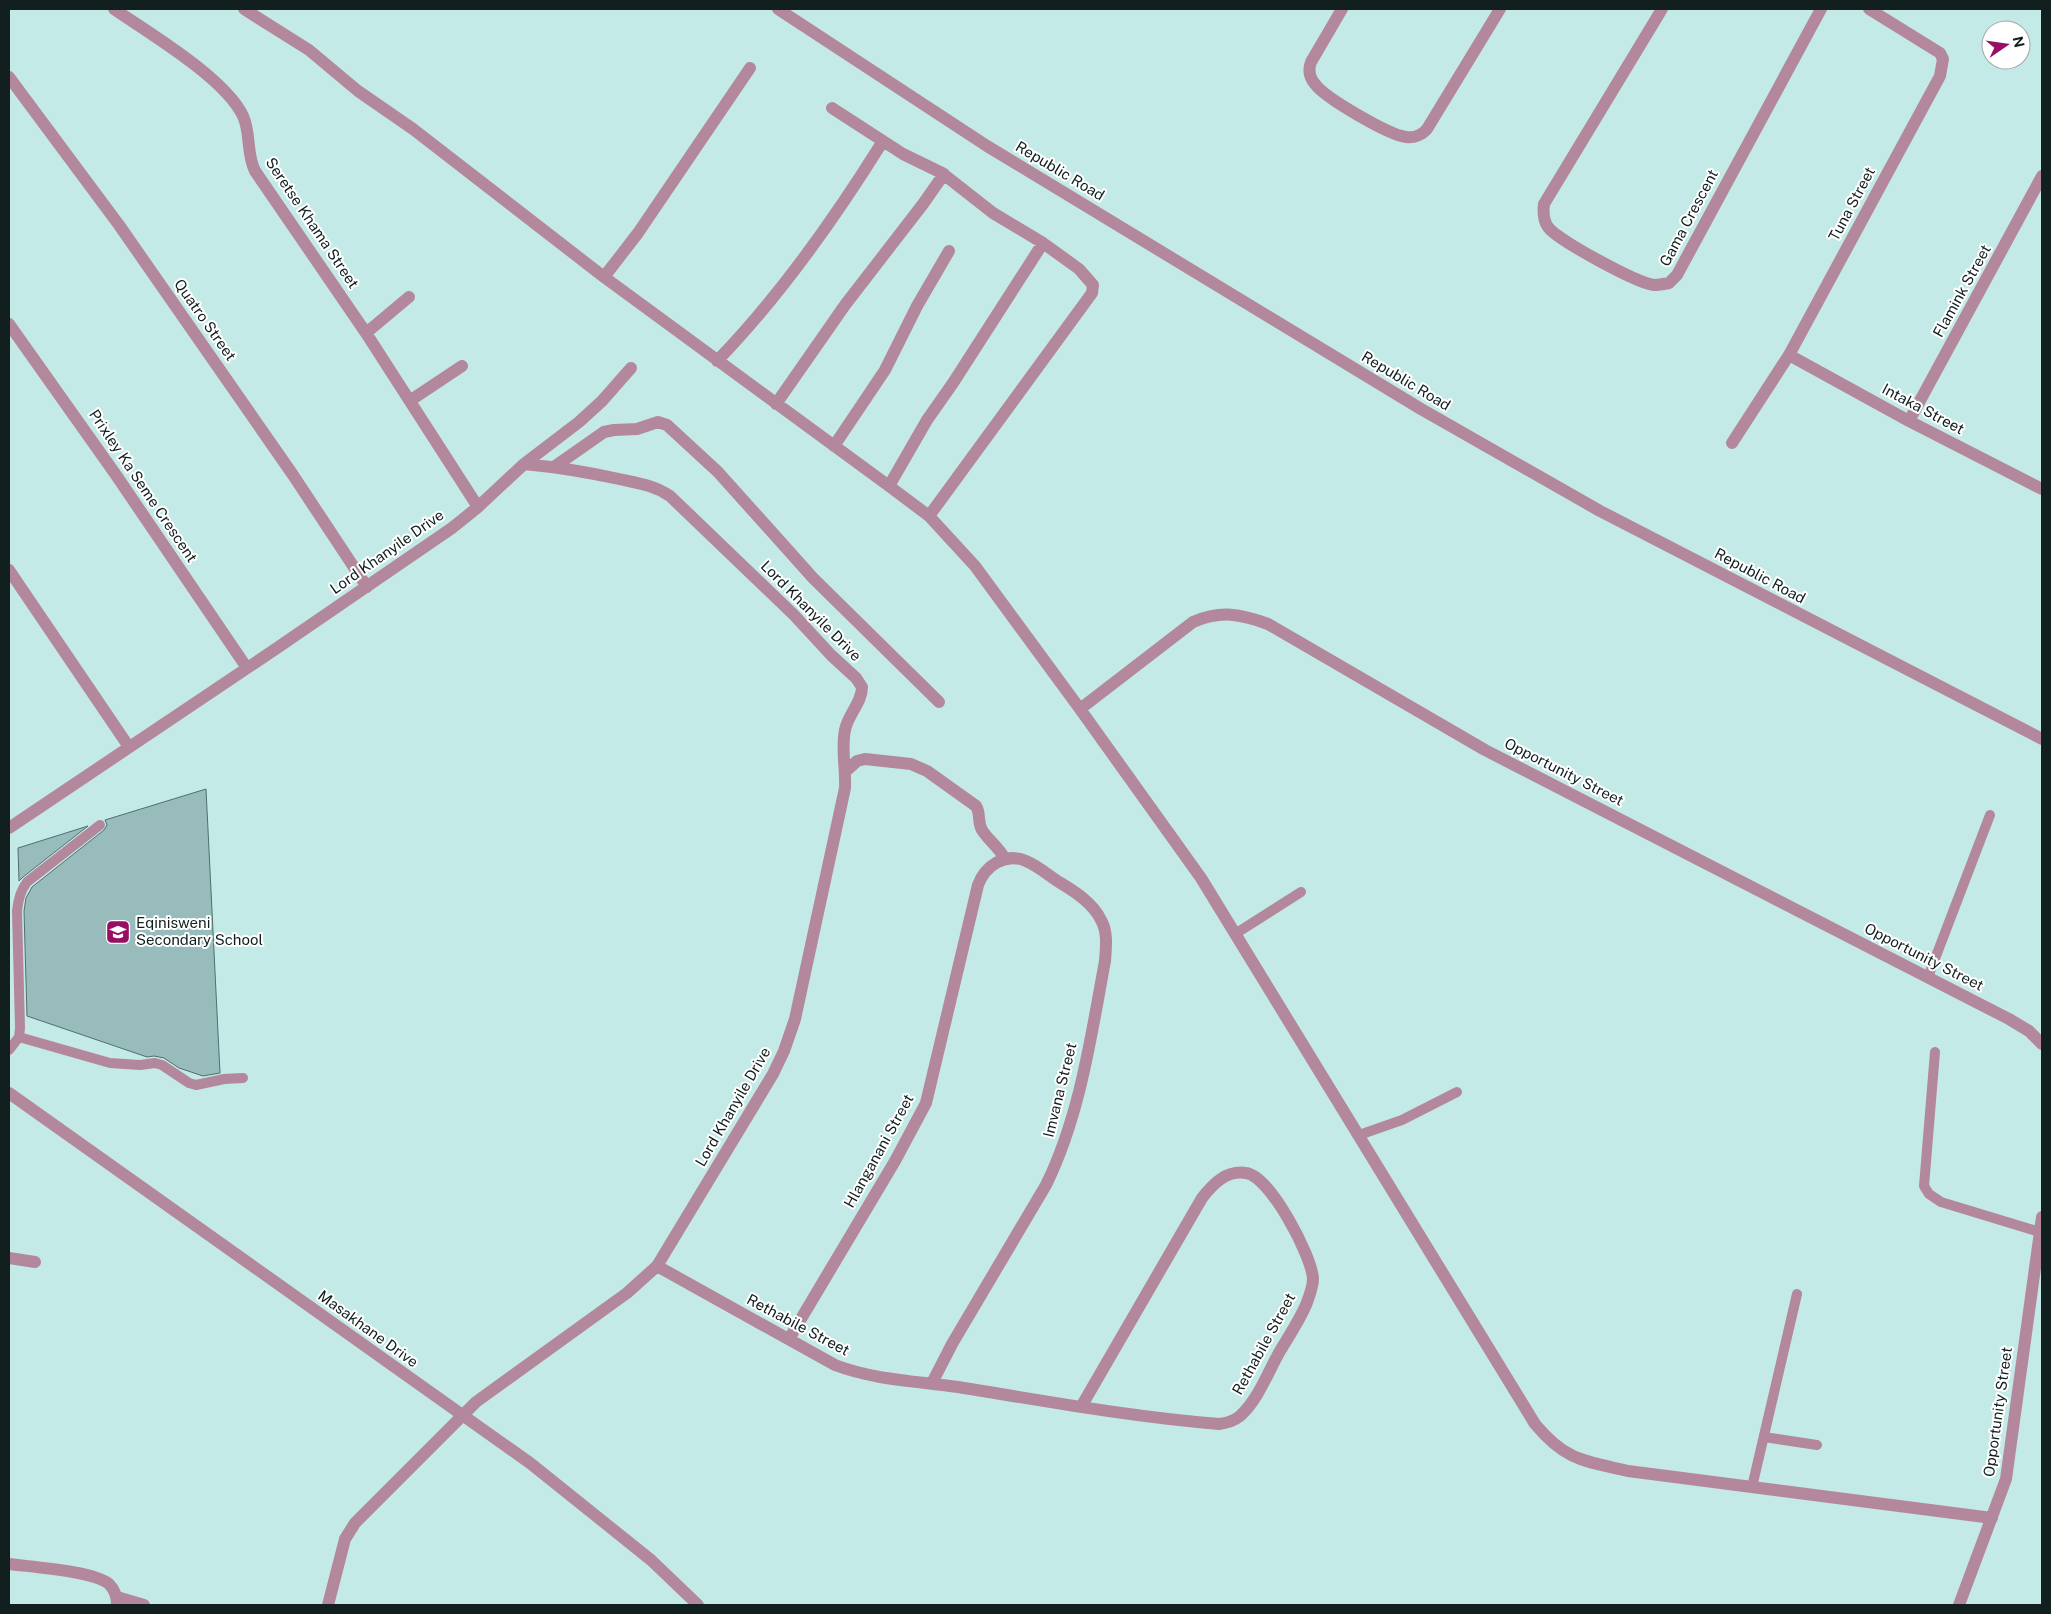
<svg xmlns="http://www.w3.org/2000/svg" width="2051" height="1614" font-family="'Public Sans',sans-serif">
	<style>
		.building { fill: #97bcbb; stroke: #4e706f }
		.lines { fill: none; stroke-linecap: round; stroke-linejoin: round }
		.service { stroke: #b4889c; stroke-width: 10 }
		.minor { stroke: #b4889c; stroke-width: 12 }
		.tertiary { stroke: #b4889c; stroke-width: 12 }
		.labels { text-anchor: middle; stroke-width: 4; stroke-linejoin: round; paint-order: stroke }
		.street-label { font-size: 15px; fill: #11201f; stroke: #fff }
		.poi-label { font-size: 15px; fill: #11201f; stroke: #fff; text-anchor: start }
	</style>
	<rect width="100%" height="100%" fill="#c4eae8"/>
	<path class="building" d="M 206,789 L 220,1073 L 203,1076 L 179,1068 L 164,1058 L 154,1056 L 147,1057 L 27,1016 L 24,911 L 26,898 L 32,887 L 104,830 L 107,825 L 105,820 Z
		M 88,826 L 23,877 L 19,881 L 18,848 Z"/>
	<g class="lines">
		<path class="service" d="M 1235,934 L 1301,892
			M 1928,977 L 1990,815
			M 19,1037 L 110,1063 L 140,1065 L 155,1063 L 162,1065 L 189,1083 L 196,1085 L 224,1079 L 243,1078
			M 9,1050 L 19,1037 L 20,1028 L 17,911 C 18,900 20,891 27,882 L 100,825
			M 1935,1052 L 1924,1186 L 1929,1194 L 1941,1202 L 2040,1232
			M 1359,1135 L 1402,1120 L 1457,1092
			M 1764,1437 L 1817,1445
			M 1752,1487 L 1797,1294"/>
		<path class="minor" d="M 114,9 C 149,33 225,78 243,116 C 251,133 246,153 255,171 L 366,333 L 478,507
			M 244,9 L 309,50 L 358,91 L 413,129 L 604,277 L 889,486 L 929,516 L 975,566 L 1080,709 L 1201,878 L 1535,1424 C 1566,1461 1584,1461 1628,1471 L 1992,1518
			M 1342,9 L 1311,62 C 1308,70 1309,77 1315,84 C 1325,98 1389,135 1406,137 C 1414,138 1422,135 1427,129 L 1500,9
			M 1662,9 L 1544,204 C 1543,212 1543,220 1548,227 C 1557,240 1637,283 1654,285 C 1659,285 1664,284 1669,283 L 1677,275 L 1821,9
			M 9,77 L 119,225 L 293,475 L 367,587
			M 832,108 L 903,154 L 942,173 L 993,213 L 1043,243 L 1079,269 L 1093,285 L 1092,293 L 929,516
			M 604,277 L 638,233 L 750,68
			M 9,324 L 116,475 L 247,668
			M 366,333 L 409,297
			M 1789,355 L 1909,421 L 2042,489
			M 717,361 C 781,295 835,218 883,141
			M 411,400 L 462,366
			M 776,404 L 845,305 L 923,204 L 944,174
			M 1909,421 L 2042,176
			M 1732,443 L 1789,355 L 1940,76 L 1943,59 L 1940,53 L 1869,9
			M 834,446 L 885,370 L 917,306 L 949,251
			M 554,467 L 604,432 L 614,430 L 637,429 L 658,422 L 667,425 L 718,472 L 813,578 L 939,702
			M 889,486 L 927,420 L 953,383 L 1043,243
			M 9,570 L 129,747
			M 1080,709 L 1193,622 C 1221,610 1241,614 1268,624 L 1485,750 L 2009,1019 L 2029,1031 L 2042,1044
			M 846,771 L 857,761 L 865,759 L 911,764 L 927,771 L 976,806 C 981,814 977,821 982,830 C 988,840 999,847 1005,859
			M 9,828 L 277,648 L 452,528 L 478,507 L 524,464 L 579,422 L 602,401 L 631,368
			M 9,1258 L 35,1262
			M 657,1266 L 835,1365 C 874,1380 917,1381 958,1387 C 1045,1401 1132,1417 1219,1424 C 1227,1423 1234,1421 1240,1416 C 1258,1400 1268,1372 1280,1351 C 1289,1336 1299,1321 1306,1305 C 1309,1297 1313,1287 1313,1279 C 1312,1256 1270,1176 1246,1173 C 1226,1170 1213,1184 1202,1198 L 1081,1407
			M 789,1339 L 895,1161 L 926,1103 L 978,885 C 985,866 1005,852 1026,861 C 1038,866 1048,875 1059,882 C 1074,891 1093,903 1101,920 C 1108,932 1106,948 1105,961 C 1091,1036 1080,1116 1046,1185 L 952,1344 L 932,1383
			M 9,1564 C 31,1567 94,1571 109,1584 C 115,1590 117,1597 117,1605
			M 117,1597 L 144,1605
			M 328,1605 L 345,1539 L 355,1523 L 476,1402 L 627,1293 L 657,1266 L 773,1074 L 784,1051 L 795,1019 L 845,788 C 846,767 841,750 845,730 C 848,714 862,703 862,687 L 856,678 L 831,655 L 794,615 L 670,496 C 654,485 637,483 619,479 C 587,472 556,467 524,464
			M 1959,1605 L 2006,1479 L 2042,1217"/>
		<path class="tertiary" d="M 778,9 L 987,146 L 1421,409 L 1600,511 L 2042,739
			M 9,1093 L 530,1463 L 651,1560 L 698,1605"/>
	</g>
	<defs>
		<symbol id="school-square" viewBox="-11 -11 22 22"><rect x="-9" y="-9" width="18" height="18" rx="4" fill="#970e63" stroke="#fff"/><path d="M0-5L7-2L0 1L-7-2ZM-4 1L0 2.5L4 1V4Q0 6-4 4Z" fill="#fff"/></symbol>
	</defs>
	<g fill-rule="evenodd">
		<use href="#school-square" x="104" y="918" width="28" height="28"/>
	</g>
	<g class="labels">
		<g class="street-label">
			<text transform="translate(1060 171) rotate(31)" y="5">Republic Road</text>
			<text transform="translate(1852 204) rotate(-62)" y="5">Tuna Street</text>
			<text transform="translate(1689 218) rotate(-62)" y="5">Gama Crescent</text>
			<text transform="translate(312 223) rotate(56)" y="5">Seretse Khama Street</text>
			<text transform="translate(1962 291) rotate(-61)" y="5">Flamink Street</text>
			<text transform="translate(205 320) rotate(55)" y="5">Quatro Street</text>
			<text transform="translate(1406 381) rotate(31)" y="5">Republic Road</text>
			<text transform="translate(1923 409) rotate(28)" y="5">Intaka Street</text>
			<text transform="translate(143 486) rotate(56)" y="5">Prixley Ka Seme Crescent</text>
			<text transform="translate(387 552) rotate(-35)" y="5">Lord Khanyile Drive</text>
			<text transform="translate(1760 576) rotate(28)" y="5">Republic Road</text>
			<text transform="translate(811 611) rotate(45)" y="5">Lord Khanyile Drive</text>
			<text transform="translate(1564 772) rotate(27)" y="5">Opportunity Street</text>
			<text transform="translate(1924 957) rotate(27)" y="5">Opportunity Street</text>
			<text transform="translate(1060 1090) rotate(-76)" y="5">Imvana Street</text>
			<text transform="translate(733 1107) rotate(-60)" y="5">Lord Khanyile Drive</text>
			<text transform="translate(879 1151) rotate(-61)" y="5">Hlanganani Street</text>
			<text transform="translate(798 1325) rotate(28)" y="5">Rethabile Street</text>
			<text transform="translate(368 1329) rotate(36)" y="5">Masakhane Drive</text>
			<text transform="translate(1264 1344) rotate(-61)" y="5">Rethabile Street</text>
			<text transform="translate(1998 1412) rotate(-82)" y="5">Opportunity Street</text>
		</g>
		<g class="poi-label">
			<text x="136" y="928">Eqinisweni<tspan x="136" dy="17">Secondary School</tspan></text>
		</g>
	</g>
	<rect width="2051" height="1614" fill="none" stroke="#11201f" stroke-width="20"/>
	<g transform="translate(2006 45) rotate(77)"><circle r="24" fill="#ffffff" stroke="#a0a6a5"/>
	<path d="M0-4L9 19L0 12L-9 19Z" fill="#970e63"/>
	<text y="-8" font-size="14" font-weight="bold" text-anchor="middle" fill="#11201f">N</text>
	</g>
</svg>
